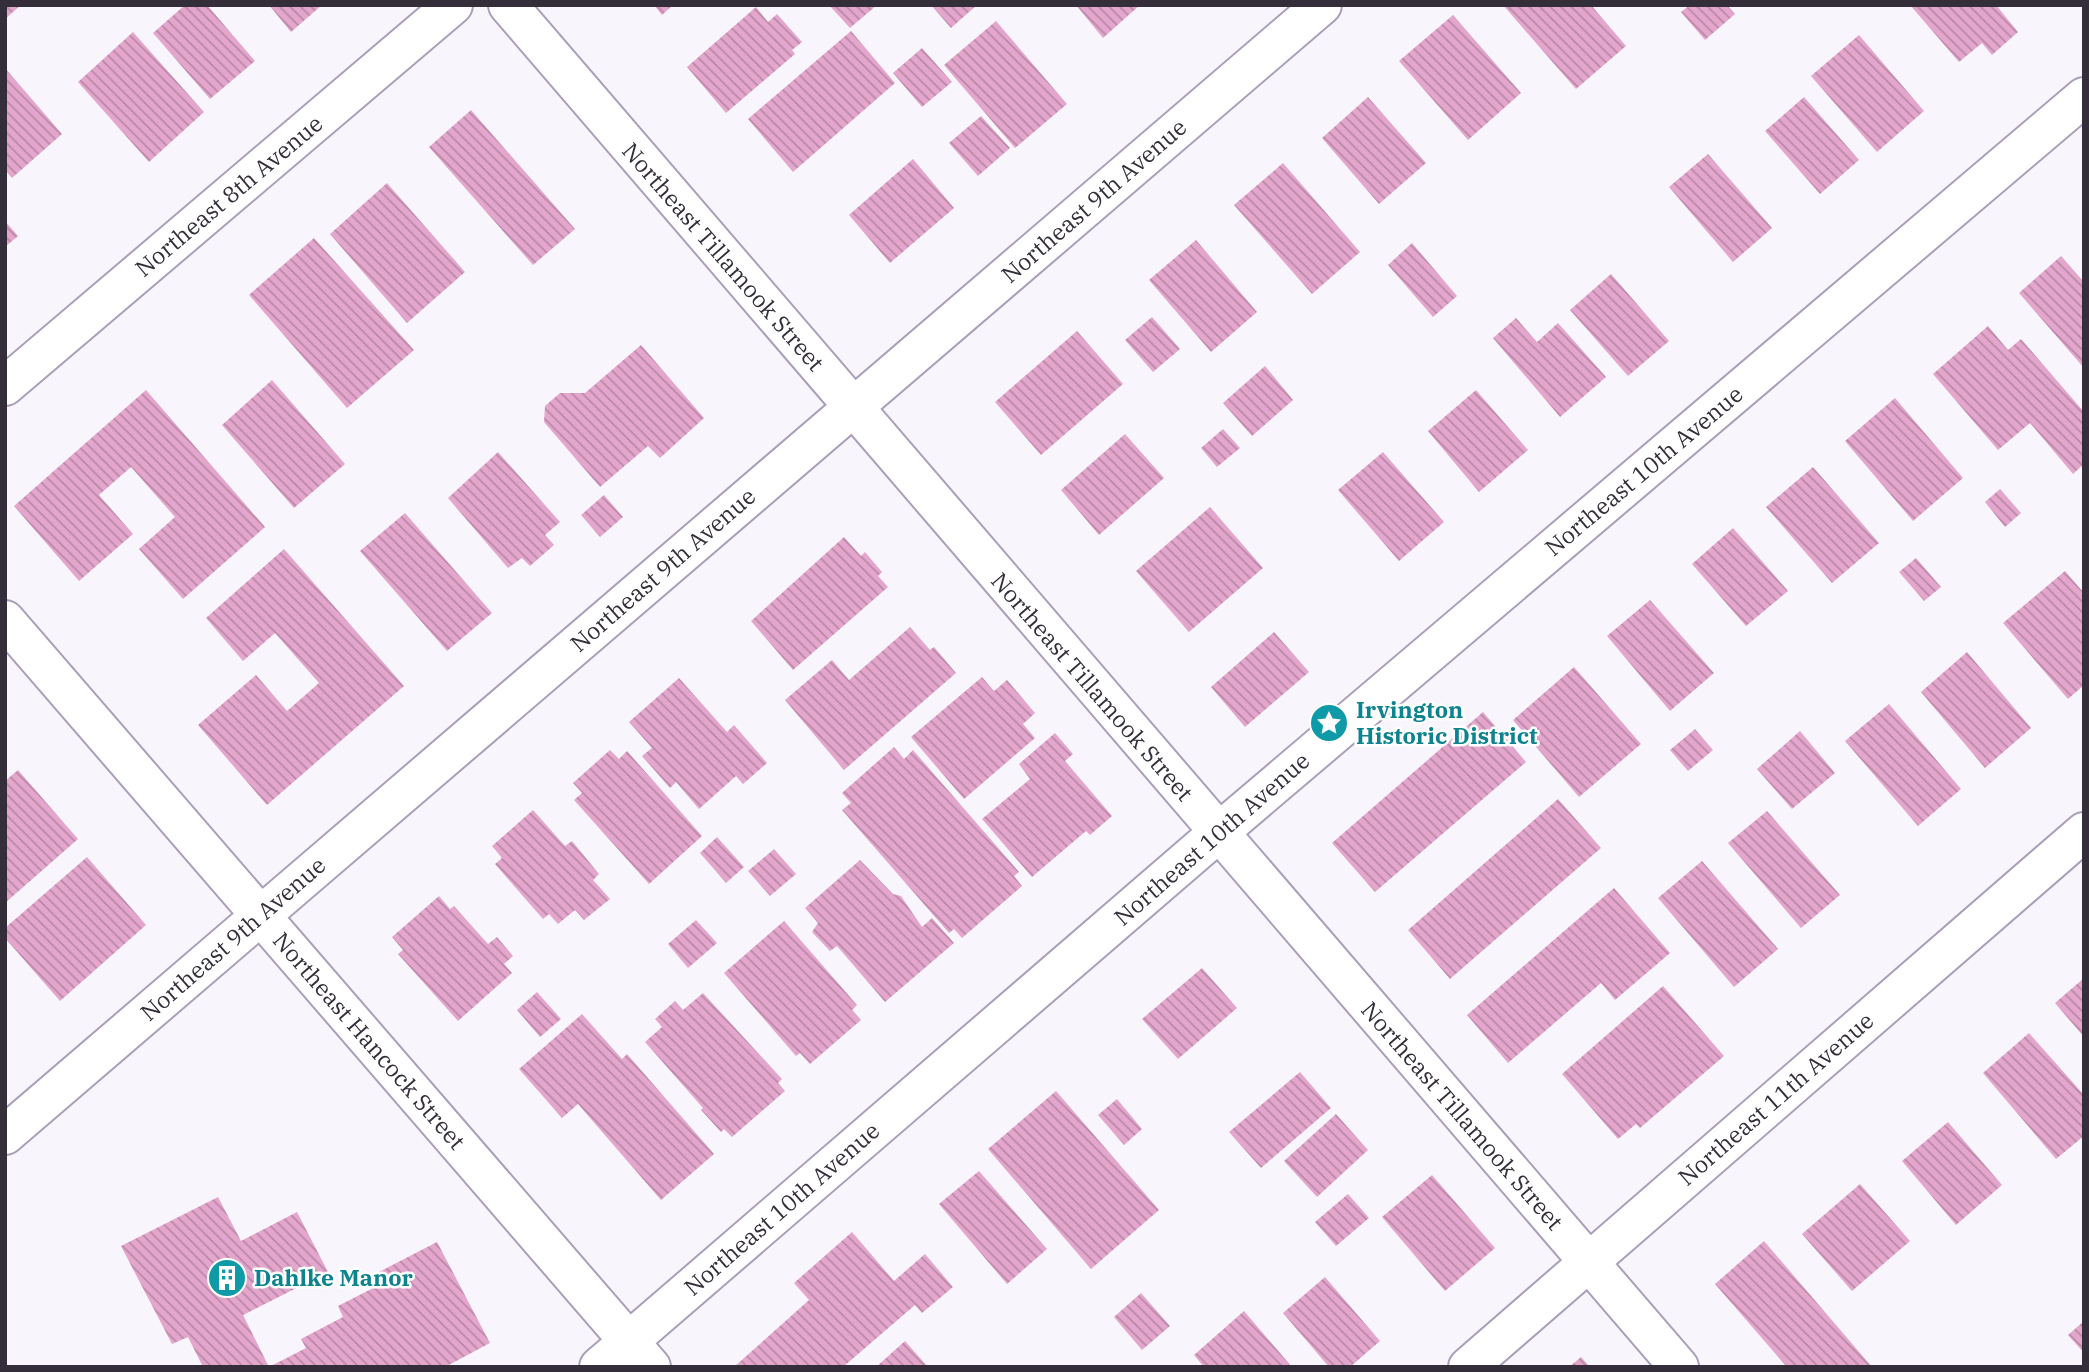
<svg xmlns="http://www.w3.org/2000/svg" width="2089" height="1372" font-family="'IBM Plex Serif',serif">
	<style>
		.building { fill: url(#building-back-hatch) }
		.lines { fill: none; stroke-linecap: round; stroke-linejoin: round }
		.street-casing { stroke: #aa9fbb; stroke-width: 42 }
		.street { stroke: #fff; stroke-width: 38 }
		.labels { text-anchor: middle; stroke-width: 5; stroke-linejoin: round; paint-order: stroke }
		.street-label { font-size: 23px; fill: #332e39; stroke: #fff }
		.culture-label { font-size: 23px; font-weight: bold; fill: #0d838f; stroke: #fff; text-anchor: start }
	</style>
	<defs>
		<pattern id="building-back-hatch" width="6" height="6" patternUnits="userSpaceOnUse" patternTransform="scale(1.75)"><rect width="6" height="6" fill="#e4a6cc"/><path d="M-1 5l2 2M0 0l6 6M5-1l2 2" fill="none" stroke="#b988a7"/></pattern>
	</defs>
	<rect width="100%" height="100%" fill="#f8f6fc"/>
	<path class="building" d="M 5,5 L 21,5 L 5,19 Z
		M 185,5 L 207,5 L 255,61 L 210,99 L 153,33 Z
		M 269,5 L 322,5 L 291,32 Z
		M 654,5 L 673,5 L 662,15 Z
		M 829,5 L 877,5 L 850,28 Z
		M 931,5 L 977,5 L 951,28 Z
		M 1076,5 L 1140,5 L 1103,38 Z
		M 1503,5 L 1591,5 L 1626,46 L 1576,89 Z
		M 1690,5 L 1727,5 L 1735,14 L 1705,40 L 1681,12 Z
		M 1910,5 L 1996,5 L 2018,32 L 1992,55 L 1982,43 L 1959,62 Z
		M 756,7 L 768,22 L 777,14 L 802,42 L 792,50 L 795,54 L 726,113 L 687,67 Z
		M 1453,15 L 1521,93 L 1468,140 L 1399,61 Z
		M 996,21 L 1067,104 L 1015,148 L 944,65 Z
		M 851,31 L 895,83 L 793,172 L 748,119 Z
		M 133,32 L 204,112 L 149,162 L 78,82 Z
		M 1859,35 L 1924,111 L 1877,152 L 1811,76 Z
		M 922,48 L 952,82 L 922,107 L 893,73 Z
		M 5,68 L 62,134 L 12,178 L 5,170 Z
		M 1368,97 L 1426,163 L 1379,204 L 1322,138 Z
		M 1804,97 L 1859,160 L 1820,194 L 1765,131 Z
		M 471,110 L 575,229 L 533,265 L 429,147 Z
		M 981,116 L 1010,148 L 978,176 L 949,143 Z
		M 1708,154 L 1772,228 L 1733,262 L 1669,187 Z
		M 913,159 L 954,208 L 890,263 L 849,215 Z
		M 1283,163 L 1360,252 L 1312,294 L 1234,205 Z
		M 387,183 L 465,272 L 407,323 L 330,234 Z
		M 5,221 L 18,236 L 5,247 Z
		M 314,238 L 414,350 L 347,408 L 249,295 Z
		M 1196,240 L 1257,312 L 1211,352 L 1149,280 Z
		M 1412,243 L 1457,296 L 1433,317 L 1388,265 Z
		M 2061,256 L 2084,282 L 2084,368 L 2019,293 Z
		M 1611,274 L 1669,341 L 1628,376 L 1570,310 Z
		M 1152,317 L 1180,349 L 1153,372 L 1125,340 Z
		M 1516,318 L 1537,342 L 1558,323 L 1606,377 L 1560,417 L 1493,338 Z
		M 1988,326 L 2008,350 L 2021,339 L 2084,412 L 2084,464 L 2073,474 L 2030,423 L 1998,450 L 1933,374 Z
		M 1077,331 L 1123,384 L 1041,455 L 995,402 Z
		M 641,345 L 704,418 L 660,458 L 648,446 L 600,487 L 544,422 L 545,406 L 560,393 L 585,393 Z
		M 1265,366 L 1293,400 L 1252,436 L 1223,403 Z
		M 272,380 L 345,464 L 294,508 L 222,425 Z
		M 146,390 L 265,527 L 183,599 L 139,549 L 175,517 L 131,467 L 99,495 L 133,534 L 79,581 L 14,506 Z
		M 1476,390 L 1528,450 L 1479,492 L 1428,431 Z
		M 1895,398 L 1963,478 L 1913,521 L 1845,441 Z
		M 1223,429 L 1240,448 L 1217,467 L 1201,448 Z
		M 1125,434 L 1164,478 L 1099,535 L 1061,490 Z
		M 498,452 L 560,522 L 545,535 L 554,545 L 530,566 L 522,558 L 508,568 L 448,498 Z
		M 1383,452 L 1444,522 L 1399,561 L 1338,490 Z
		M 1813,467 L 1879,543 L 1832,583 L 1766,507 Z
		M 2000,489 L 2021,513 L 2005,527 L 1985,502 Z
		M 604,495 L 623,517 L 600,537 L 581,515 Z
		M 1210,507 L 1263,568 L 1189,632 L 1136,571 Z
		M 405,513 L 492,613 L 447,651 L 360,551 Z
		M 1733,528 L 1788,591 L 1746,626 L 1692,564 Z
		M 844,537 L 861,556 L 865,552 L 882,572 L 878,576 L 888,587 L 793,670 L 751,621 Z
		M 284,549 L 404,686 L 267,805 L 198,725 L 256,675 L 287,711 L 319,683 L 275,633 L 243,661 L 206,618 Z
		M 1916,558 L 1941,587 L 1924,601 L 1899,572 Z
		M 2065,571 L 2084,593 L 2084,685 L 2068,699 L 2003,623 Z
		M 1650,600 L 1714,673 L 1670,711 L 1607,636 Z
		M 910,627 L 930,650 L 934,647 L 956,673 L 844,770 L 785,700 L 832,660 L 849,680 Z
		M 1274,632 L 1309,672 L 1245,727 L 1211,687 Z
		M 1967,652 L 2031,728 L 1985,768 L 1921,692 Z
		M 1574,667 L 1641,744 L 1579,797 L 1513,720 Z
		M 982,677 L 994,691 L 1007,680 L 1035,713 L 1023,724 L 1035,738 L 964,799 L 911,737 Z
		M 679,678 L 727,732 L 734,725 L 767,763 L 743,784 L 736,776 L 699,809 L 676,782 L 670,788 L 642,756 L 652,748 L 629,722 Z
		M 1889,704 L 1961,789 L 1918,826 L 1845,741 Z
		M 1483,712 L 1526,762 L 1375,892 L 1332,843 Z
		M 1695,729 L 1713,750 L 1688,771 L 1670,750 Z
		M 1800,731 L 1835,773 L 1792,809 L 1757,769 Z
		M 1055,733 L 1073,754 L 1065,761 L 1112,816 L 1090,835 L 1086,831 L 1032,877 L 982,819 L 1030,779 L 1019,764 Z
		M 894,747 L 904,759 L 913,750 L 1019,872 L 1014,876 L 1022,886 L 962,938 L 954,929 L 949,933 L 842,810 L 851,803 L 842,793 Z
		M 610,750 L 619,759 L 627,751 L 702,836 L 649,884 L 574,800 L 582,793 L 573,783 Z
		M 18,770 L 78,839 L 5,903 L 5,781 Z
		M 1558,799 L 1601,848 L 1450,979 L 1408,930 Z
		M 533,810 L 565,846 L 572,841 L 599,874 L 593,880 L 610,899 L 584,920 L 575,910 L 558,924 L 549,914 L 543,919 L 495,864 L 502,858 L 492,846 Z
		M 1767,811 L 1840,895 L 1801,928 L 1728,843 Z
		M 717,837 L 744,867 L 726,883 L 700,853 Z
		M 774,849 L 796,874 L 770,896 L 748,871 Z
		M 87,857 L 146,925 L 60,1001 L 5,938 L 5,928 Z
		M 860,860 L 893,894 L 901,896 L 922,927 L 932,918 L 954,943 L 885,1002 L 837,946 L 830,951 L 812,932 L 818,923 L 805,908 Z
		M 1702,861 L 1778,949 L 1734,987 L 1658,898 Z
		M 1614,888 L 1670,953 L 1615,1000 L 1601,983 L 1508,1063 L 1467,1015 Z
		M 439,896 L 450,909 L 454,906 L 488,944 L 497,937 L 513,956 L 504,964 L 512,973 L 458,1021 L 398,954 L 403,950 L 392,937 Z
		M 696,920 L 717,943 L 688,968 L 668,944 Z
		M 784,921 L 857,1005 L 852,1010 L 861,1020 L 810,1064 L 800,1053 L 796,1056 L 724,973 Z
		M 1202,968 L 1237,1008 L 1178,1059 L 1142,1019 Z
		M 2084,978 L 2084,1037 L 2055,1003 Z
		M 1663,986 L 1724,1056 L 1640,1128 L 1636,1124 L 1618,1139 L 1562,1074 Z
		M 537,992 L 561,1019 L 540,1037 L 517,1010 Z
		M 703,993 L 782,1079 L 778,1083 L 785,1091 L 732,1137 L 724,1129 L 721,1132 L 701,1110 L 703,1108 L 645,1042 L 662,1027 L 655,1019 L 675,1001 L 683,1010 Z
		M 582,1014 L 622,1059 L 627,1054 L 714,1154 L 661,1200 L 578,1104 L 562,1118 L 519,1069 Z
		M 2029,1033 L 2084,1095 L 2084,1136 L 2056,1159 L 1983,1073 Z
		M 1300,1072 L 1331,1108 L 1261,1168 L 1229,1132 Z
		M 1056,1091 L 1159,1210 L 1091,1269 L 988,1149 Z
		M 1117,1099 L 1142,1129 L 1124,1145 L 1098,1115 Z
		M 1336,1114 L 1368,1150 L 1317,1197 L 1284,1161 Z
		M 1948,1122 L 2002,1185 L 1956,1225 L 1902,1161 Z
		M 979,1171 L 1047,1249 L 1007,1284 L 939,1204 Z
		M 1432,1175 L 1495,1248 L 1445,1291 L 1382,1217 Z
		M 1860,1184 L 1910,1241 L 1852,1291 L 1802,1234 Z
		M 1348,1194 L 1369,1218 L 1336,1246 L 1315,1222 Z
		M 218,1197 L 241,1241 L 297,1212 L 328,1272 L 243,1315 L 269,1367 L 306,1348 L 301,1339 L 343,1317 L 338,1306 L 383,1283 L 377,1273 L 437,1242 L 490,1343 L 445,1367 L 203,1367 L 188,1337 L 172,1344 L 121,1246 Z
		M 852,1232 L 894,1281 L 925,1254 L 953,1287 L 922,1313 L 915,1305 L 843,1367 L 734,1367 L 809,1300 L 794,1283 Z
		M 1764,1241 L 1872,1367 L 1787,1367 L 1715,1284 Z
		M 1325,1277 L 1380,1341 L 1350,1367 L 1329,1367 L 1283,1313 Z
		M 1141,1293 L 1170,1326 L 1142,1350 L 1114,1317 Z
		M 1244,1311 L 1292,1367 L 1204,1367 L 1194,1355 Z
		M 2084,1321 L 2084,1353 L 2068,1335 Z
		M 905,1341 L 928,1367 L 876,1367 Z
		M 1581,1357 L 1590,1367 L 1569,1367 Z"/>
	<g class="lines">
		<defs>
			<path id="street" d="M 508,5 L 1679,1367
				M 5,386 L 453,5
				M 5,620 L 651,1367
				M 5,1135 L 1322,5
				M 599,1367 L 1218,833 L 2084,97
				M 1468,1367 L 2084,832"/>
		</defs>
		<use href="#street" class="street-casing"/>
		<use href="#street" class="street"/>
	</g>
	<defs>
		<symbol id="sight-disc" viewBox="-11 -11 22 22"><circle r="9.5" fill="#0f9aa8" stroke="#fff"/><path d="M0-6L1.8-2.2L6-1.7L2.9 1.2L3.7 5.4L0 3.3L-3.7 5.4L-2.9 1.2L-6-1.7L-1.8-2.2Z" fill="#fff"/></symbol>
		<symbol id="building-disc" viewBox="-11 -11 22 22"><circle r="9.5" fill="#0f9aa8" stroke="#fff"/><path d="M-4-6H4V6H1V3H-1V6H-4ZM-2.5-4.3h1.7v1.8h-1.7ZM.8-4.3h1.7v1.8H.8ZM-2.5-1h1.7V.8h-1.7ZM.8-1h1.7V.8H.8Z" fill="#fff"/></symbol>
	</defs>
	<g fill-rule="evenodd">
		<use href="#sight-disc" x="1307" y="701" width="44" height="44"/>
		<use href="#building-disc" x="205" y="1256" width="44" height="44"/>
	</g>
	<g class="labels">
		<g class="street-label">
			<text transform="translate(229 196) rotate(-40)" y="8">Northeast 8th Avenue</text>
			<text transform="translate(1094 201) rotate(-41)" y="8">Northeast 9th Avenue</text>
			<text transform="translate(723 257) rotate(49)" y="8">Northeast Tillamook Street</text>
			<text transform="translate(1644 471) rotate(-40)" y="8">Northeast 10th Avenue</text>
			<text transform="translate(663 570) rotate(-41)" y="8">Northeast 9th Avenue</text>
			<text transform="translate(1092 687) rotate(49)" y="8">Northeast Tillamook Street</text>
			<text transform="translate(1212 839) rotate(-41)" y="8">Northeast 10th Avenue</text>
			<text transform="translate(233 939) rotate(-41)" y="8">Northeast 9th Avenue</text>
			<text transform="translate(369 1041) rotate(49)" y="8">Northeast Hancock Street</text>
			<text transform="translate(1776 1099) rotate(-41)" y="8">Northeast 11th Avenue</text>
			<text transform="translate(1462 1116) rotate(49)" y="8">Northeast Tillamook Street</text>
			<text transform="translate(782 1209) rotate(-41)" y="8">Northeast 10th Avenue</text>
		</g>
		<g class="culture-label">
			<text x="1356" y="718">Irvington<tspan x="1356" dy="26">Historic District</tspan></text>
			<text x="254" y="1286">Dahlke Manor</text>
		</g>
	</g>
	<rect width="2089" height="1372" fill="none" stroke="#332e39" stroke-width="14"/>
</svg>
